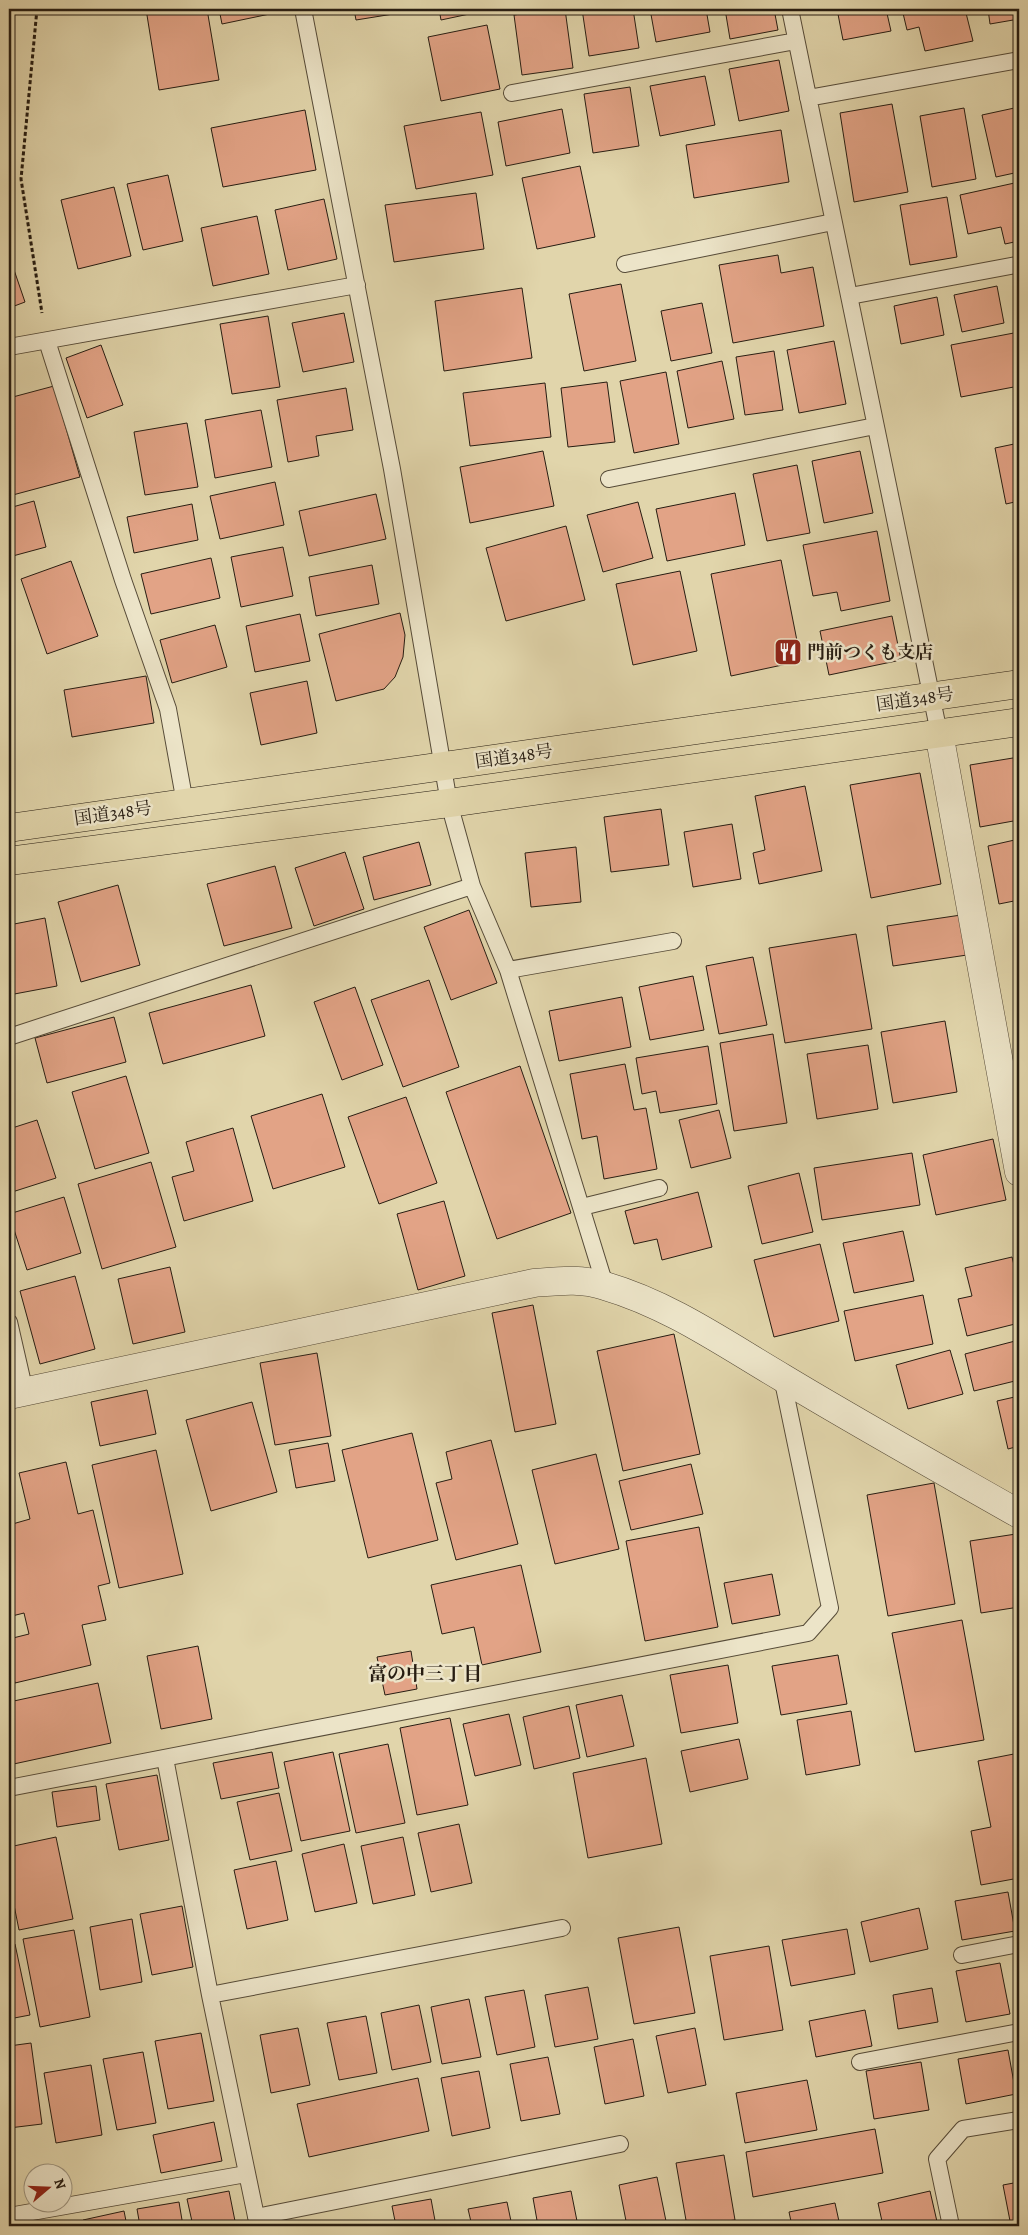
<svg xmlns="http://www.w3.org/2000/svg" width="1028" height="2235" font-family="Alegreya,'Noto Serif JP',serif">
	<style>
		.building { fill: #e2a386; stroke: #271d12 }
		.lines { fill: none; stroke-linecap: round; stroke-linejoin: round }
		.lane-casing { stroke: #564b38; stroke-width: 18 }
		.street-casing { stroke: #564b38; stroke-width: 29 }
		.highway-casing { stroke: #271d12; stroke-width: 29 }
		.path { stroke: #271d12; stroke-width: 3; stroke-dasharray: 4 2.5; stroke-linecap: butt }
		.lane { stroke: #ece4c8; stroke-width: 16 }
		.street { stroke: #ece4c8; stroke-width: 28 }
		.highway { stroke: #e1d5ab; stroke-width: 28 }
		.labels { text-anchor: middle; stroke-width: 5; stroke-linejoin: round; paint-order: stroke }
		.poi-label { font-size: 18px; font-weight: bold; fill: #271d12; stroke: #ece4c8; text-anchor: start }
		.street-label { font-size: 18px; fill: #271d12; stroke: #ece4c8 }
		.neighbourhood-label { font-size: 19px; font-weight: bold; fill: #271d12; stroke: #ece4c8 }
	</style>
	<rect width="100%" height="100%" fill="#e1d5ab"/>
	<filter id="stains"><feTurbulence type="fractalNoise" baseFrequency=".004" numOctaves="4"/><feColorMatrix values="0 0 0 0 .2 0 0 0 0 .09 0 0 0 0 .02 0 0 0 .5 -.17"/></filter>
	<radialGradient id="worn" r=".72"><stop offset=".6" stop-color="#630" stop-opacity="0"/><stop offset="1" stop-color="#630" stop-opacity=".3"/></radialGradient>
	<path class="building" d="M 146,9 L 207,9 L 219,80 L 159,90 Z
		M 219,9 L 289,9 L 289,10 L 222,24 Z
		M 354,9 L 417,9 L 418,10 L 356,20 Z
		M 439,9 L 488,9 L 488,10 L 441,20 Z
		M 556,9 L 565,9 L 573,68 L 522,75 L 514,15 Z
		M 582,9 L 633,9 L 639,48 L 589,56 Z
		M 650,9 L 706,9 L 710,32 L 656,42 Z
		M 725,9 L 774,9 L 778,30 L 730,39 Z
		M 837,9 L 886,9 L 891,31 L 843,40 Z
		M 902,9 L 965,9 L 973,41 L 925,51 L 919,27 L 907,30 Z
		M 988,9 L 1019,9 L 1019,19 L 990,24 Z
		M 487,25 L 500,89 L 441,101 L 428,37 Z
		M 779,60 L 789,111 L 739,121 L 729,69 Z
		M 705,76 L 715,125 L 660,136 L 650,86 Z
		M 630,87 L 639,146 L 593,153 L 584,94 Z
		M 892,104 L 908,192 L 854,202 L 840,113 Z
		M 1019,107 L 1019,172 L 996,177 L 982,115 Z
		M 964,108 L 976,179 L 932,187 L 920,116 Z
		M 562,109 L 570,153 L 506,166 L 498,122 Z
		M 305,110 L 316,170 L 223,187 L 211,128 Z
		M 481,112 L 493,175 L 416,189 L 404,126 Z
		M 781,130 L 789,182 L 694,198 L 686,145 Z
		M 580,166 L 595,237 L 537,249 L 522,178 Z
		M 168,175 L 183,241 L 143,250 L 127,184 Z
		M 1019,182 L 1019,241 L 1005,244 L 1001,227 L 968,234 L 960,195 Z
		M 114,187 L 131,256 L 78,269 L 61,200 Z
		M 476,193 L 484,249 L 394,262 L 385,205 Z
		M 947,197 L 957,257 L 910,265 L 900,205 Z
		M 324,199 L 337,259 L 288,270 L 275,210 Z
		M 257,216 L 269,274 L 213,286 L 201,228 Z
		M 778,255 L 781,273 L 813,267 L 824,326 L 733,343 L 719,265 Z
		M 9,264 L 12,264 L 25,302 L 9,308 Z
		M 621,284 L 636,361 L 584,371 L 569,294 Z
		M 997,286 L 1004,323 L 962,332 L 954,295 Z
		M 522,288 L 532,358 L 444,371 L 435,301 Z
		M 937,297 L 944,335 L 901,344 L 894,306 Z
		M 702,303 L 712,353 L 671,361 L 661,311 Z
		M 344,313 L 354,362 L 303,372 L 292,323 Z
		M 268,316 L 280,387 L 232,394 L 220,324 Z
		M 1019,332 L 1019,386 L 961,397 L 951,345 Z
		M 834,341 L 846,404 L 799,413 L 787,350 Z
		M 101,345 L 123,405 L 87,418 L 66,358 Z
		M 774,351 L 783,410 L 745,415 L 736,357 Z
		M 722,361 L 734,419 L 688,428 L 677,371 Z
		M 666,372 L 679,444 L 634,453 L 620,381 Z
		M 607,382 L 615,442 L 568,447 L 561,388 Z
		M 545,383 L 551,437 L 470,446 L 463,393 Z
		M 54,386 L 80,477 L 9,496 L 9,398 Z
		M 346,388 L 353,430 L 316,436 L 319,456 L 288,462 L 277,400 Z
		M 261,410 L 272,467 L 215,478 L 205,420 Z
		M 187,423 L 198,487 L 145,495 L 134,432 Z
		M 1019,443 L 1019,501 L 1006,504 L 995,448 Z
		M 543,451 L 554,506 L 470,523 L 460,467 Z
		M 860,451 L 873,513 L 824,523 L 812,461 Z
		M 797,465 L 810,533 L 767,541 L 753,474 Z
		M 275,482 L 284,525 L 220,539 L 210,496 Z
		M 735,493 L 745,545 L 667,561 L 656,509 Z
		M 376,494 L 386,539 L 309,556 L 299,511 Z
		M 34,501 L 46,547 L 9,557 L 9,508 Z
		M 638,502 L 653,558 L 603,572 L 587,515 Z
		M 192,504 L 198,540 L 134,553 L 127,517 Z
		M 566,526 L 585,600 L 506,621 L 486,548 Z
		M 877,531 L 890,601 L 841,611 L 837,592 L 813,596 L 803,545 Z
		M 283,547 L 293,596 L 241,607 L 231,557 Z
		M 211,558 L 220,598 L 151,614 L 141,574 Z
		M 781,560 L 801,661 L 731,676 L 711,574 Z
		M 71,561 L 98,636 L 47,654 L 21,579 Z
		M 372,565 L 379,604 L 316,616 L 309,577 Z
		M 680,571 L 697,651 L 633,665 L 616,584 Z
		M 400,613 L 405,635 L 403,657 L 395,677 L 384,689 L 336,701 L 319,634 Z
		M 300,614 L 310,661 L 255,672 L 246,626 Z
		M 892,616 L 901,660 L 829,675 L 820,631 Z
		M 215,625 L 227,667 L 172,683 L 160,640 Z
		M 146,676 L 154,723 L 72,737 L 64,690 Z
		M 307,681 L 317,733 L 261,745 L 250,693 Z
		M 1019,757 L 1019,820 L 980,827 L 970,765 Z
		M 920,773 L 941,884 L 871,898 L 850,785 Z
		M 805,786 L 822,871 L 759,884 L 753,853 L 765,850 L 755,796 Z
		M 661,809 L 669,865 L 611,872 L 604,817 Z
		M 732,824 L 741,879 L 693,887 L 684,832 Z
		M 1019,839 L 1019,900 L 999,904 L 988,846 Z
		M 419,842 L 431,885 L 374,900 L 363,857 Z
		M 576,847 L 581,902 L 531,907 L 525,853 Z
		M 345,852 L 364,909 L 314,926 L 295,868 Z
		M 275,866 L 292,928 L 224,946 L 207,884 Z
		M 118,885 L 140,965 L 81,982 L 58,902 Z
		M 469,910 L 497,983 L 451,1000 L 424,927 Z
		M 961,915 L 967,955 L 893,966 L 887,926 Z
		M 45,918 L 57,986 L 9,995 L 9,925 Z
		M 856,934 L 872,1029 L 785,1043 L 769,948 Z
		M 753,957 L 767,1025 L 719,1034 L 706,966 Z
		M 693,976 L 704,1030 L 650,1040 L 639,987 Z
		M 429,980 L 459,1067 L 403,1087 L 371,1000 Z
		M 251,985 L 265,1036 L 163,1064 L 149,1013 Z
		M 355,987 L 383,1065 L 342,1080 L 314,1002 Z
		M 622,997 L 631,1047 L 559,1061 L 549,1011 Z
		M 114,1017 L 126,1062 L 47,1083 L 35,1038 Z
		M 945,1021 L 957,1092 L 893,1103 L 881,1032 Z
		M 773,1034 L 787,1123 L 734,1131 L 720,1043 Z
		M 868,1045 L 878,1109 L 817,1119 L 807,1054 Z
		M 708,1046 L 717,1104 L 660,1113 L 656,1091 L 642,1094 L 636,1058 Z
		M 625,1064 L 634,1110 L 646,1108 L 657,1169 L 604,1179 L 597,1136 L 582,1139 L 570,1074 Z
		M 520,1066 L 571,1213 L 497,1239 L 446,1092 Z
		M 126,1076 L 149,1153 L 95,1169 L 72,1092 Z
		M 322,1094 L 345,1167 L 273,1189 L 251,1116 Z
		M 406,1097 L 437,1183 L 379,1204 L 348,1117 Z
		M 719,1110 L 731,1158 L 691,1168 L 679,1120 Z
		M 37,1120 L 56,1178 L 9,1193 L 9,1129 Z
		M 233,1128 L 253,1201 L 184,1221 L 172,1177 L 194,1171 L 186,1142 Z
		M 993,1139 L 1006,1200 L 936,1215 L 923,1155 Z
		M 912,1153 L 920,1205 L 822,1220 L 814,1168 Z
		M 151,1162 L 176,1247 L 102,1269 L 78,1184 Z
		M 799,1173 L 813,1232 L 762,1244 L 748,1186 Z
		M 698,1192 L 712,1247 L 662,1260 L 657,1239 L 634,1244 L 625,1211 Z
		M 64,1197 L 81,1253 L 27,1270 L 9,1214 Z
		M 444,1201 L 465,1276 L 418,1290 L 397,1214 Z
		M 903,1231 L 914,1281 L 854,1293 L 843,1243 Z
		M 820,1244 L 839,1321 L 774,1337 L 754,1260 Z
		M 1012,1257 L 1019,1285 L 1019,1323 L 967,1336 L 958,1299 L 972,1296 L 965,1268 Z
		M 170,1267 L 185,1332 L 133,1344 L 118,1279 Z
		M 75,1276 L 95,1349 L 40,1364 L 20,1291 Z
		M 923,1295 L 933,1344 L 855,1361 L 844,1311 Z
		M 533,1305 L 556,1424 L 515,1432 L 492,1313 Z
		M 674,1334 L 700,1454 L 623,1471 L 597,1351 Z
		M 1019,1340 L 1019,1380 L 974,1391 L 965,1354 Z
		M 950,1350 L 963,1394 L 908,1409 L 896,1365 Z
		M 317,1353 L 331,1436 L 275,1445 L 260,1363 Z
		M 147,1390 L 156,1434 L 100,1446 L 91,1402 Z
		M 1019,1396 L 1019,1446 L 1008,1449 L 997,1401 Z
		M 252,1402 L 277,1492 L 211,1511 L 186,1420 Z
		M 412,1433 L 438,1540 L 368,1558 L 342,1450 Z
		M 491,1440 L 518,1544 L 456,1560 L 436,1483 L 452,1479 L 446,1452 Z
		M 328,1443 L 335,1481 L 296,1488 L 289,1450 Z
		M 156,1450 L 183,1574 L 119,1588 L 92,1465 Z
		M 596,1454 L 619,1549 L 555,1564 L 532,1470 Z
		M 66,1462 L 78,1514 L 93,1510 L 110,1583 L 98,1586 L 106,1620 L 82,1625 L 91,1665 L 15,1683 L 9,1657 L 9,1639 L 29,1634 L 24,1613 L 12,1616 L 9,1604 L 9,1525 L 30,1519 L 19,1473 Z
		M 691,1464 L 703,1514 L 631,1530 L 619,1481 Z
		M 934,1483 L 955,1604 L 888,1616 L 867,1495 Z
		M 699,1527 L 718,1627 L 645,1641 L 626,1541 Z
		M 1016,1534 L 1019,1556 L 1019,1607 L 981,1613 L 970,1541 Z
		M 521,1565 L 541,1652 L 482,1665 L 474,1627 L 442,1634 L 431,1585 Z
		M 772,1574 L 780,1615 L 732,1624 L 724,1583 Z
		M 962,1620 L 984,1740 L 915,1752 L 892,1633 Z
		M 198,1646 L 212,1719 L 161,1729 L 147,1656 Z
		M 411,1651 L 417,1689 L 385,1695 L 377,1657 Z
		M 838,1655 L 847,1704 L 781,1715 L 772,1666 Z
		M 728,1665 L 738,1723 L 681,1733 L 670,1675 Z
		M 98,1683 L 111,1743 L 9,1765 L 9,1702 Z
		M 622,1695 L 634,1746 L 587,1757 L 576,1705 Z
		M 569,1706 L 580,1758 L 534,1769 L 523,1717 Z
		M 851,1711 L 860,1765 L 806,1775 L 797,1720 Z
		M 509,1714 L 521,1765 L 475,1776 L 463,1724 Z
		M 450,1718 L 468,1805 L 417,1815 L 400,1728 Z
		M 739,1739 L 748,1779 L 690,1792 L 681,1751 Z
		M 388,1744 L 405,1823 L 356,1833 L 339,1754 Z
		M 272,1752 L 279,1788 L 221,1799 L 213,1763 Z
		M 333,1752 L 350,1831 L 301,1841 L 284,1762 Z
		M 1019,1753 L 1019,1878 L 981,1885 L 971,1831 L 991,1827 L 978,1761 Z
		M 646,1758 L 662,1844 L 588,1858 L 573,1773 Z
		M 157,1775 L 169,1840 L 119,1850 L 106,1784 Z
		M 96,1786 L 100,1820 L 57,1827 L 52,1792 Z
		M 279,1793 L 292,1851 L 250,1860 L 237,1802 Z
		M 459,1824 L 472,1883 L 431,1892 L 418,1833 Z
		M 56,1837 L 73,1919 L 19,1930 L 9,1880 L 9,1847 Z
		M 403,1837 L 415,1895 L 373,1904 L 361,1846 Z
		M 344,1844 L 357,1903 L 315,1912 L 302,1854 Z
		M 276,1861 L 288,1920 L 247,1929 L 234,1870 Z
		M 1008,1892 L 1015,1931 L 962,1940 L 955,1901 Z
		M 182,1906 L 193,1967 L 152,1975 L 140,1914 Z
		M 919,1908 L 928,1949 L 870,1962 L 861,1922 Z
		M 132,1919 L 142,1982 L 100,1990 L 90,1927 Z
		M 679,1927 L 695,2013 L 634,2024 L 618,1938 Z
		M 847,1929 L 855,1974 L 791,1986 L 782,1940 Z
		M 74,1930 L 90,2017 L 40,2027 L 23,1939 Z
		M 15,1944 L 30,2015 L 9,2019 L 9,1945 Z
		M 769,1946 L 783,2030 L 724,2040 L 710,1956 Z
		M 1000,1963 L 1010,2014 L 966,2022 L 956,1971 Z
		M 588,1987 L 598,2039 L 555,2047 L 545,1995 Z
		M 932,1988 L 938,2022 L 898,2029 L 893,1995 Z
		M 524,1990 L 535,2047 L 497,2055 L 485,1997 Z
		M 469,1999 L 481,2057 L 442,2064 L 431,2007 Z
		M 419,2005 L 431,2062 L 392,2070 L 381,2013 Z
		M 865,2010 L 872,2046 L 816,2057 L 809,2021 Z
		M 366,2016 L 377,2073 L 339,2080 L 327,2023 Z
		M 298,2028 L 310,2085 L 271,2093 L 260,2035 Z
		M 695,2028 L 706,2085 L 668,2093 L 656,2036 Z
		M 201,2033 L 214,2101 L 168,2109 L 155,2041 Z
		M 633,2039 L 644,2096 L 605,2104 L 594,2047 Z
		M 31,2043 L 42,2124 L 9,2128 L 9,2046 Z
		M 1008,2050 L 1016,2094 L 966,2104 L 958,2059 Z
		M 143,2052 L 156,2123 L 117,2130 L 103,2059 Z
		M 548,2057 L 560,2114 L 521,2121 L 510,2064 Z
		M 921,2062 L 929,2110 L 874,2119 L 866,2071 Z
		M 91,2065 L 102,2135 L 56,2143 L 44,2073 Z
		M 479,2071 L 490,2128 L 452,2136 L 441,2078 Z
		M 418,2078 L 429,2131 L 309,2157 L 297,2104 Z
		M 807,2080 L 817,2130 L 745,2143 L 736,2093 Z
		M 214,2122 L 222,2161 L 161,2173 L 153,2135 Z
		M 875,2129 L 883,2173 L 753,2197 L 746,2152 Z
		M 724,2155 L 735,2220 L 687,2226 L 676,2163 Z
		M 657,2177 L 667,2226 L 627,2226 L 619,2185 Z
		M 1019,2182 L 1019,2226 L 1011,2226 L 1003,2185 Z
		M 229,2191 L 236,2226 L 193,2226 L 187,2199 Z
		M 571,2191 L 578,2226 L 538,2226 L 533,2198 Z
		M 930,2191 L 938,2226 L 883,2226 L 878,2203 Z
		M 431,2199 L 436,2226 L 396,2226 L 392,2206 Z
		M 179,2202 L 183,2226 L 140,2226 L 137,2209 Z
		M 507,2202 L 512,2226 L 472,2226 L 468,2209 Z
		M 835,2203 L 840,2226 L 792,2226 L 789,2212 Z
		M 124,2211 L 127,2226 L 84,2226 L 83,2220 Z"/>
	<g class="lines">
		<defs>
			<path id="lane" d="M 303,9 L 392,469 L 449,803 L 472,886 L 508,970 L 605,1285
				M 790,9 L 939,733
				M 512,93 L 796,41
				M 808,98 L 1019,60
				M 625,264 L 833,222
				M 850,296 L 1016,265
				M 47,341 L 123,580 L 168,709 L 185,803
				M 9,347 L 357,285
				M 609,479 L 875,426
				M 508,970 L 673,941
				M 9,1037 L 472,886
				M 582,1207 L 659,1188
				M 9,1322 L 25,1392
				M 165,1758 L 210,1995 L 258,2226
				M 9,1788 L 808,1633 L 830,1608 L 782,1377
				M 962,1955 L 1019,1944
				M 210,1995 L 562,1928
				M 860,2062 L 1019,2032
				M 9,2216 L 246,2174
				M 256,2217 L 620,2144
				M 951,2226 L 937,2159 L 963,2129 L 1019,2120"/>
			<path id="street" d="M 939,733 L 1019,1172
				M 9,1395 L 534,1283 C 559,1281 581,1278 605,1286 C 670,1305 725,1344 783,1378 C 861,1425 940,1469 1019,1514"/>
			<path id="highway" d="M 9,828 L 1019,684
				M 9,861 L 449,803 L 1019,722"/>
		</defs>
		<use href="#lane" class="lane-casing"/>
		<use href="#street" class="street-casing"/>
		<use href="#highway" class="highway-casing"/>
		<path class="path" d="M 37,9 L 21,179 L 42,313"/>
		<use href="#lane" class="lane"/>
		<use href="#street" class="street"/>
		<use href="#highway" class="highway"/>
	</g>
	<defs>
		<symbol id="restaurant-square" viewBox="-11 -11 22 22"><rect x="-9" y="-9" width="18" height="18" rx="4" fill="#8f2418" stroke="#ece4c8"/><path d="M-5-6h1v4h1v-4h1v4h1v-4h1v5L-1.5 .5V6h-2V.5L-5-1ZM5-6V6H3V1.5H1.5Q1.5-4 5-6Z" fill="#fff"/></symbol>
	</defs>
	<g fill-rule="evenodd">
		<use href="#restaurant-square" x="772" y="636" width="32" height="32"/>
	</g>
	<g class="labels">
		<g class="poi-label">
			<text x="807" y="658">門前つくも支店</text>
		</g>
		<g class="street-label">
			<text transform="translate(915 699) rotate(-8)" y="6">国道348号</text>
			<text transform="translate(514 756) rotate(-8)" y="6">国道348号</text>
			<text transform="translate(113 813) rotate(-8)" y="6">国道348号</text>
		</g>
		<g class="neighbourhood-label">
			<text x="425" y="1680">富の中三丁目</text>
		</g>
	</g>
	<rect width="1028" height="2235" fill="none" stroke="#e1d5ab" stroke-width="30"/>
	<rect x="10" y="10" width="1008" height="2215" fill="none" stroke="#271d12" stroke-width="2.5"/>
	<rect x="15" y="15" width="998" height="2205" fill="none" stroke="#271d12"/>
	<g transform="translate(48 2188) rotate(71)"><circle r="24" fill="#ece4c8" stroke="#9d947f"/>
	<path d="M0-4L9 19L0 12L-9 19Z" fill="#8f2418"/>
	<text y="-8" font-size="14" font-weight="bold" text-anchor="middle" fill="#271d12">N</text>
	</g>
	<rect width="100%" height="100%" filter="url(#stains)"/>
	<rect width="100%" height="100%" fill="url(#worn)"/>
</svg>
